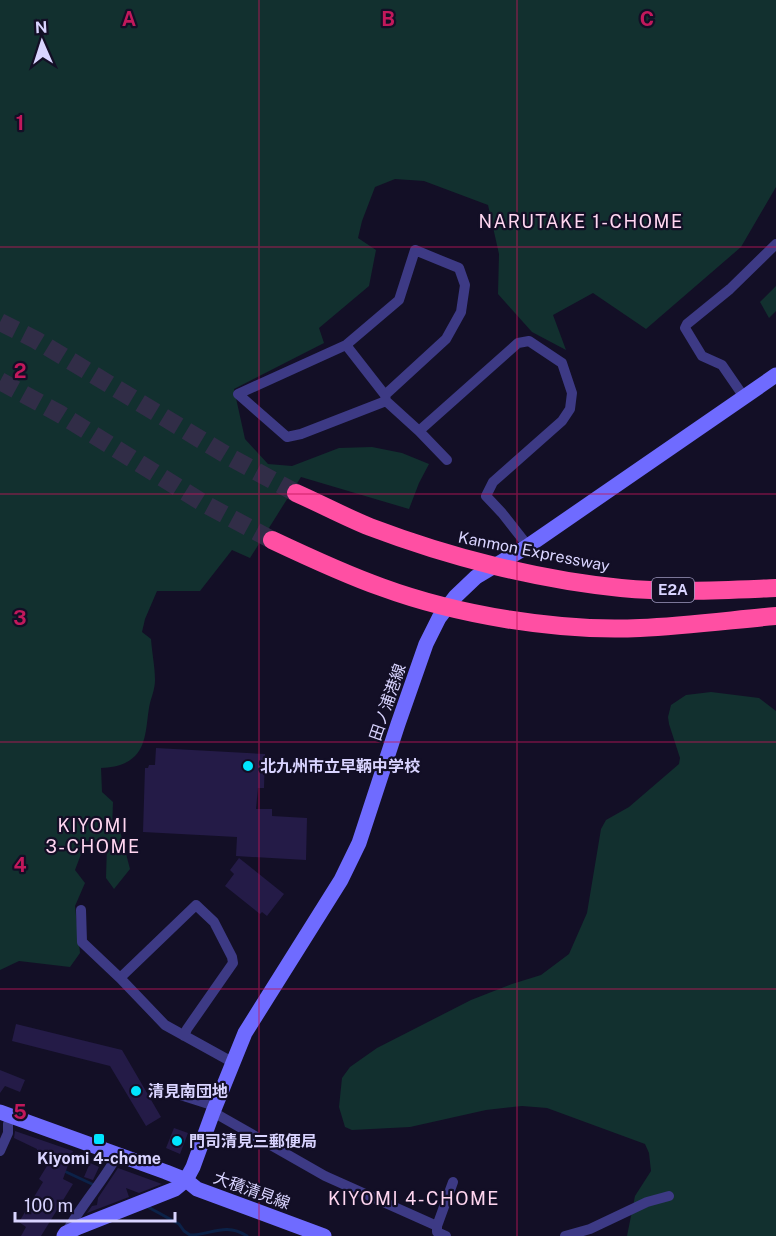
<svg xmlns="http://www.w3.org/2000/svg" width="776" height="1236" font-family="'Public Sans','Noto Sans JP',sans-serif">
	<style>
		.green { fill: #12302f }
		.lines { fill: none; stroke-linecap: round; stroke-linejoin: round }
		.stream { stroke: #0c2248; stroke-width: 3 }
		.building { fill: #241b47 }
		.motorway-tunnel { stroke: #312d47; stroke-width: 18; stroke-dasharray: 18 9; stroke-linecap: butt }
		.minor { stroke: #3d3a85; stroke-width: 10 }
		.secondary { stroke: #6f6bff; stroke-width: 15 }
		.motorway { stroke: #ff4fa3; stroke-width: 18 }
		.grid { fill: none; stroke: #c2185b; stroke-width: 1.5; stroke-opacity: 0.55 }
		.poi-dot { fill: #00e5ff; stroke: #130f26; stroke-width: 2 }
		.labels { text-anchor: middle; stroke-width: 4.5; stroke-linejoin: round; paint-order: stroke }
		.shield { fill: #130f26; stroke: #9e99be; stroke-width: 1.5 }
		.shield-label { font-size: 15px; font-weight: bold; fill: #d9d4ff }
		.street-label { font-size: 16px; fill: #d9d4ff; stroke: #130f26 }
		.poi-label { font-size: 16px; font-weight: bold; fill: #d9d4ff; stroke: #130f26; text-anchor: start }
		.neighbourhood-label { font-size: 18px; letter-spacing: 1.5px; fill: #ffd6f0; stroke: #130f26 }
		.grid-label { font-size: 20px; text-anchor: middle; font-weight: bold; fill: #c2185b; stroke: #130f26; stroke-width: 4.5; stroke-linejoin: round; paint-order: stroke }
	</style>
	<rect width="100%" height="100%" fill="#130f26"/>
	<path class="green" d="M 0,0 L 776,0 L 776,187 L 741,247 L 646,329 L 593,293 L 553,315 L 566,350 L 532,332 L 498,294 L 499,254 L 488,205 L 424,181 L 395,179 L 375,187 L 362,221 L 358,238 L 376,250 L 369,286 L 319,328 L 324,343 L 234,389 L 245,439 L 268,464 L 292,466 L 339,448 L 372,447 L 402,453 L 429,464 L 419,483 L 409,509 L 301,477 L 250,558 L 232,550 L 200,591 L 157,591 L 145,619 L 142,632 L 151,639 C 152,653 155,667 155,680 C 155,688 152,696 150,703 C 146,720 148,743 135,756 C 125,766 113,767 101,768 L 102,792 L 113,802 L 112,830 L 120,831 L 130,869 L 114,889 L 106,878 L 107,844 L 86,841 L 75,870 L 85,883 L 75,906 L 80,953 L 70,967 L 19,961 L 0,970 Z
		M 776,286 L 776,311 L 769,318 L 760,302 Z
		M 711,692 L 759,698 L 776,711 L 776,1236 L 627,1236 L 635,1196 L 651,1171 L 649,1153 L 645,1144 L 547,1108 L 522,1106 L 486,1110 L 410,1127 L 352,1130 L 345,1127 L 339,1107 L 342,1078 L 350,1067 L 377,1048 L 471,1000 L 512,984 L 541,975 L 569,954 L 587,913 L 601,829 L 606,820 L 629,807 L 679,764 L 680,758 L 669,724 L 668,717 L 671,705 L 686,695 Z"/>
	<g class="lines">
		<path class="stream" d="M 62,1170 L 94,1185
			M 148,1207 L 179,1224 L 184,1231 L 190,1235 C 211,1235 225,1222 247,1236"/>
	</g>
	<path class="building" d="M 156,748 L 265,754 L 264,788 L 258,788 L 256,809 L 272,809 L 272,816 L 307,818 L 306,860 L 236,856 L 237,837 L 143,832 L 145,768 L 148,768 L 149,765 L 155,765 Z
		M 239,858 L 284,894 L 267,916 L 262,912 L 260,914 L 225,886 L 234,874 L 230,870 Z
		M 16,1024 L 122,1050 L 161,1117 L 146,1126 L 110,1066 L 12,1041 Z
		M 0,1070 L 25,1080 L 20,1092 L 5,1086 L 0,1093 Z
		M 174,1128 L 188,1133 L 180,1154 L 166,1148 Z
		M 15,1131 L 73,1151 L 63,1179 L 73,1184 L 41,1236 L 21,1236 L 26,1227 L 19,1222 L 43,1182 L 39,1179 L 53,1156 L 37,1150 L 37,1149 L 14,1138 Z
		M 90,1163 L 99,1167 L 93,1180 L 84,1177 Z
		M 118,1168 L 162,1184 L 139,1193 L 126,1188 L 129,1197 L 87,1213 L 92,1206 L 97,1205 L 98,1198 Z"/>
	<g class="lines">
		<path class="motorway-tunnel" d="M 0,322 L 36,340 L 228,456 L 296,493
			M 0,381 L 60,414 L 203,503 L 272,540"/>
		<path class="minor" d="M 346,345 L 385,395 L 386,401 L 419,431 L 447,460
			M 385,395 L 446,339 L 461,312 L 465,285 L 459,268 L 415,250 L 399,300 L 346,345 L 238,394 L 287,437 L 301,434 L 386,401
			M 744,397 L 722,365 L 702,356 L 685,328 L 687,324 L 730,289 L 776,244
			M 419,431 L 518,343 L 529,341 L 562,363 L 572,393 L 570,409 L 562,421 L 493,482 L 486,496 L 502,513 L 528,546
			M 81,910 L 82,942 L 120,978 L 165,1025 L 232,1062
			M 120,978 L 196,905 L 214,922 L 232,957 L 233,963 L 187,1029 L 184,1036
			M 171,1092 L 215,1106
			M 213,1112 L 325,1176 L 437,1226 L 437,1232 L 446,1236
			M 0,1151 L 8,1133 L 8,1124 L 11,1116
			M 437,1226 L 453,1182
			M 66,1233 C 81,1205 103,1182 118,1154
			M 565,1236 L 590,1229 L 647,1202 L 669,1196"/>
		<path class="secondary" d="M 0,1112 L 166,1172 L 186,1180 L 197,1189 L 324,1236
			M 64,1236 L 66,1233 L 79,1227 L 175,1189 L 186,1180 L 193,1167 L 213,1112 L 245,1033 L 341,880 L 359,843 L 398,724 L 426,644 L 439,618 L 455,597 L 476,577 L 528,546 L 776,375"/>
		<path class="motorway" d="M 296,493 C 321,504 345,517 370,527 C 449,557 538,580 621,588 C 672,593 725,590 776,588
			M 272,540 C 308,557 344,574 381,587 C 457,615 559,632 640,628 C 686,626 731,620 776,616"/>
	</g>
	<path class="grid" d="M 259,0 L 259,1236M 517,0 L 517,1236M 0,247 L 776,247M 0,494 L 776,494M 0,742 L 776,742M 0,989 L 776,989"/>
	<g class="poi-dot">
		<circle cx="248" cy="766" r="6"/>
		<circle cx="136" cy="1091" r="6"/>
		<rect x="93" y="1133" width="12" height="12" rx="3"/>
		<circle cx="177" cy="1141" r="6"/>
	</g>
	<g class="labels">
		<rect class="shield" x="652" y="578" width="42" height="24" rx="4.5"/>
		<g class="shield-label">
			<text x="673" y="595">E2A</text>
		</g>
		<g class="street-label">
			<text transform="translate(534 551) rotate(11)" y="6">Kanmon Expressway</text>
			<text transform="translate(387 702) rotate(-71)" y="6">田ノ浦港線</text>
			<text transform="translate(252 1190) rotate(20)" y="6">大積清見線</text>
		</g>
		<g class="poi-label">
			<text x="260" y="772">北九州市立早鞆中学校</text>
			<text x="148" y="1097">清見南団地</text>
			<text x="189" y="1147">門司清見三郵便局</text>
			<text x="99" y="1164" text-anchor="middle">Kiyomi 4-chome</text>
		</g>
		<g class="neighbourhood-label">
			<text x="581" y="228">NARUTAKE 1-CHOME</text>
			<text x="93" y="832">KIYOMI<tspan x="93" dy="21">3-CHOME</tspan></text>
			<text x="414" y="1205">KIYOMI 4-CHOME</text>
		</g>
	</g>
	<g class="grid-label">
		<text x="129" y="26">A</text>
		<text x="388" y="26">B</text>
		<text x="647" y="26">C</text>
		<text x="20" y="130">1</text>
		<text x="20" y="378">2</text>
		<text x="20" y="625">3</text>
		<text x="20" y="872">4</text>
		<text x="20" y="1119">5</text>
	</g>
	<g transform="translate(42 42) rotate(357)" stroke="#130f26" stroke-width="4.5" paint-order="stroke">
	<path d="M0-4.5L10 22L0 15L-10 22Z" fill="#d9d4ff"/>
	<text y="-9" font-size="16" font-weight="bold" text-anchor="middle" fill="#d9d4ff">N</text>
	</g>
	<path d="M15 1212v9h160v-9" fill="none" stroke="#d9d4ff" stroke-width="3"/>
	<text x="24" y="1212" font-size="18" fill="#d9d4ff" stroke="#130f26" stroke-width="4.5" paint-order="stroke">100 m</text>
</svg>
